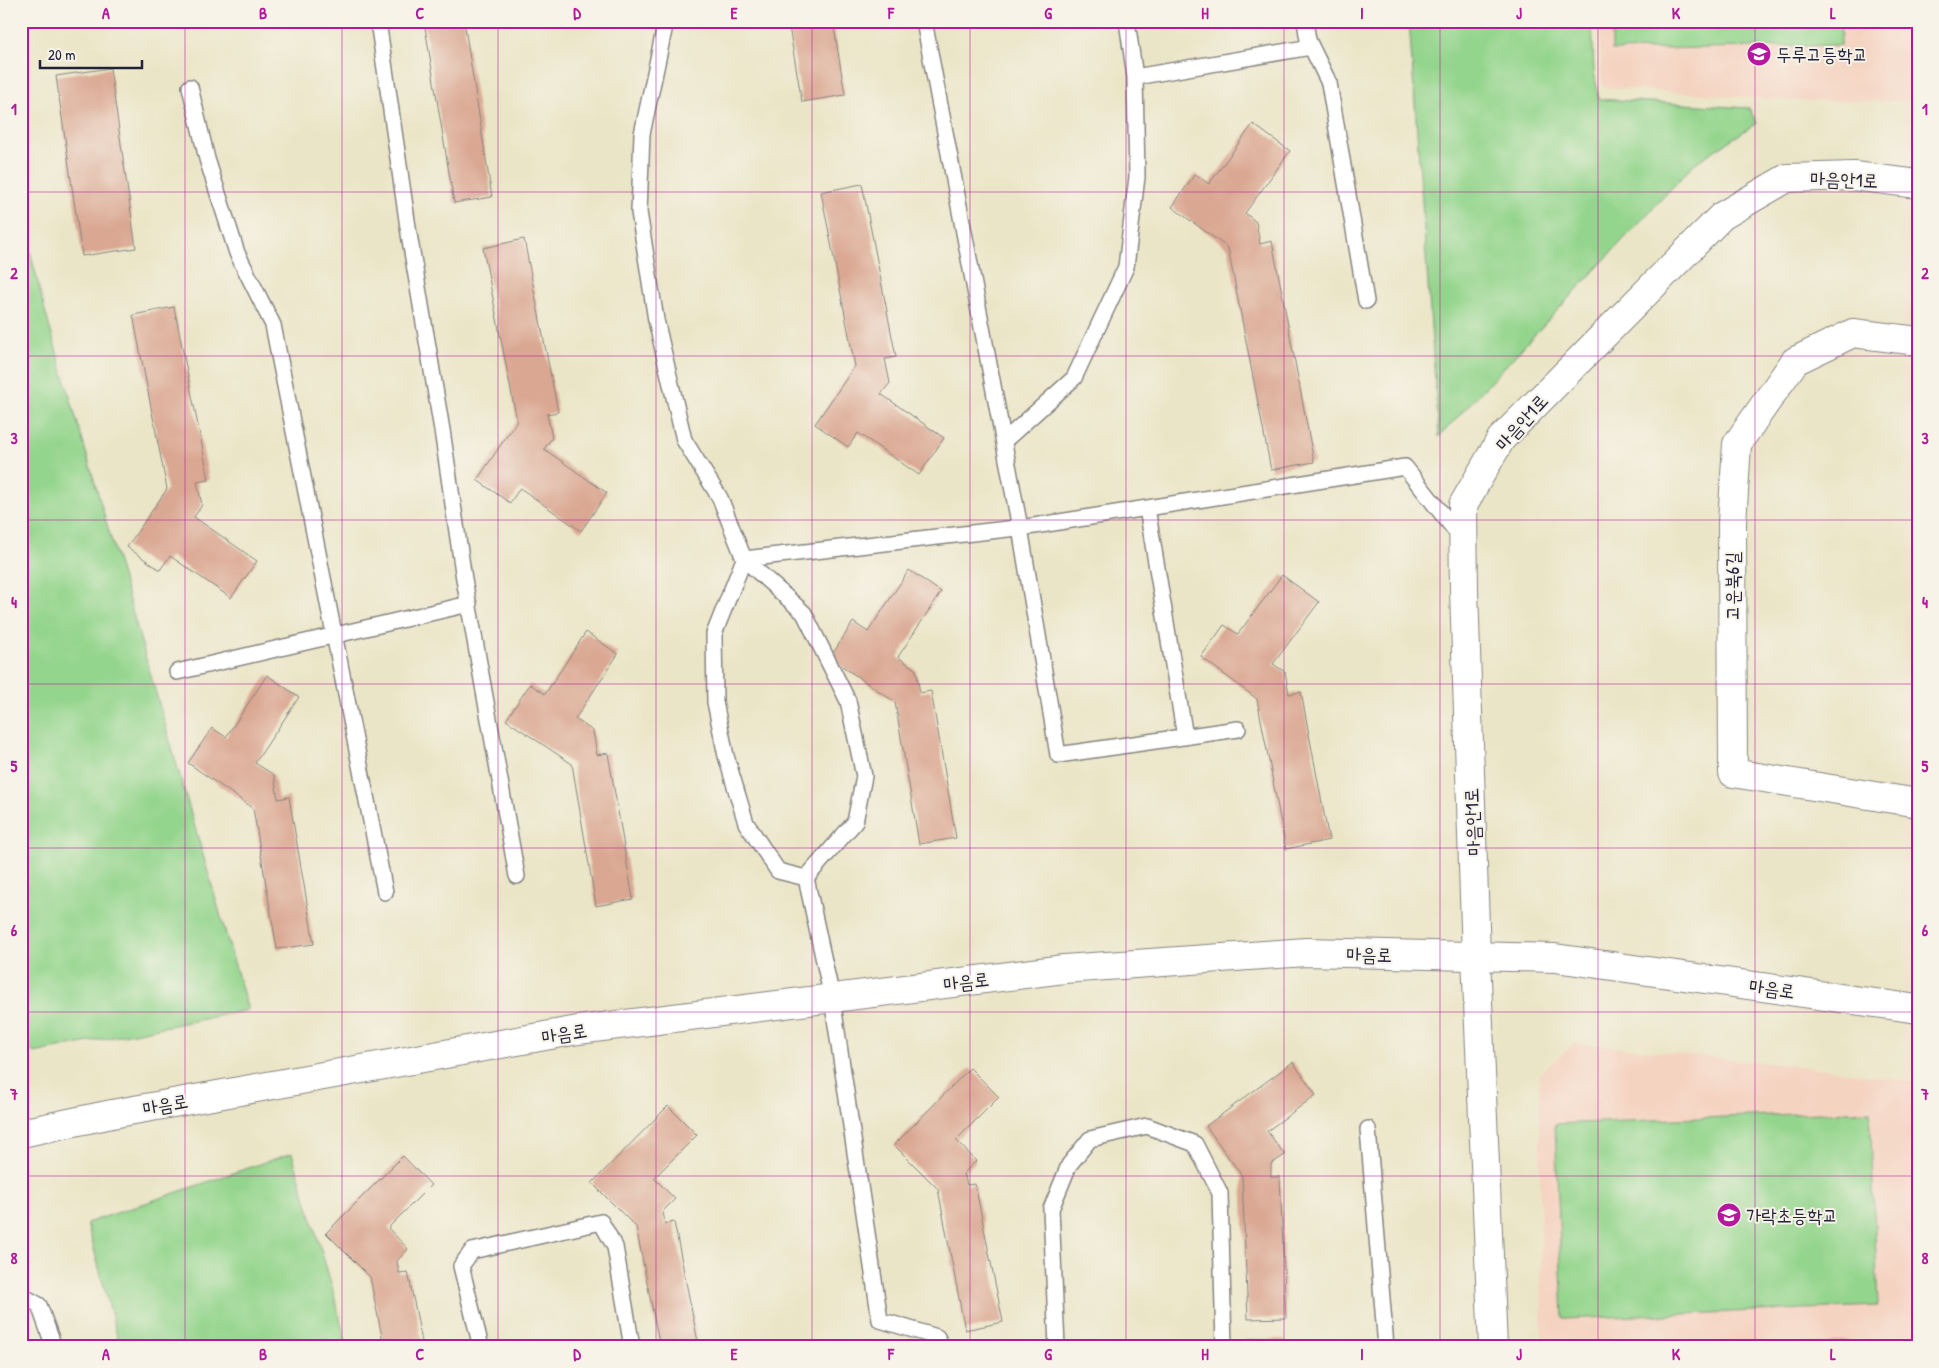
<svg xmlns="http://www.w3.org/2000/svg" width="1939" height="1368" font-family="'Patrick Hand','Poor Story',sans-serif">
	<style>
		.built { fill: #f5d3c1 }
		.green { fill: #94d58d; stroke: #5b7c64 }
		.building { fill: #daa792 }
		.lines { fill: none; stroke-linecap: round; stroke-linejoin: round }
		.service-casing { stroke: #868481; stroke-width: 18 }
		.minor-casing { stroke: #868481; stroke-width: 30 }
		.tertiary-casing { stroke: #868481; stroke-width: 30 }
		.service { stroke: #fff; stroke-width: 15 }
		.minor { stroke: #fff; stroke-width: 28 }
		.tertiary { stroke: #fff; stroke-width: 28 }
		.grid { fill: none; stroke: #b5179e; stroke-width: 1; stroke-opacity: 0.55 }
		.labels { text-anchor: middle; stroke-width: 4; stroke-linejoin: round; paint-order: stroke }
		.poi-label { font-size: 19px; fill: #22223b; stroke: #f7f3e8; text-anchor: start }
		.street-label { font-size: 19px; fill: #22223b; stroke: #f7f3e8 }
		.neatline { fill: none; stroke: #b5179e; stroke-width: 2 }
		.grid-label { font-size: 16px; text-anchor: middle; font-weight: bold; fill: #b5179e }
	</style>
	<rect width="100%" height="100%" fill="#f7f3e8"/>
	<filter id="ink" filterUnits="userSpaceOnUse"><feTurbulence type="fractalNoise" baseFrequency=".02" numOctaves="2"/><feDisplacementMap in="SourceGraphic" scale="10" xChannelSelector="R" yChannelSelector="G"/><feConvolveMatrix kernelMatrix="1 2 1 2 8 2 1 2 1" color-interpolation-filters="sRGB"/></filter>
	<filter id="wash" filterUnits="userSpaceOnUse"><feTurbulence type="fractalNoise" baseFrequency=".0096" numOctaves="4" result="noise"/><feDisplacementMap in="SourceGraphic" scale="20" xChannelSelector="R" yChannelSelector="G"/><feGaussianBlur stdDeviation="1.12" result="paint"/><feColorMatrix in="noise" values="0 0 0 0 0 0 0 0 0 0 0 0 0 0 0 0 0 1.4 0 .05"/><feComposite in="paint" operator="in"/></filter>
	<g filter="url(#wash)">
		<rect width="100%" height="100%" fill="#ebe5c7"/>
		<path class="built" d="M 1599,21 L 1918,21 L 1918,101 L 1799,101 L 1602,87 Z
			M 1575,1043 L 1826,1069 L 1918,1083 L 1918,1347 L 1542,1347 L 1539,1074 Z"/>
		<path class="green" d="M 1409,21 L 1592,21 L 1594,72 L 1599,99 L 1749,108 L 1757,123 L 1695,163 L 1439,437 Z
			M 1612,21 L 1841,21 L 1841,45 L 1612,50 Z
			M 21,214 L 45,311 L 248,1010 L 34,1053 L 21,1041 Z
			M 1870,1111 L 1878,1306 L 1563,1319 L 1555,1124 Z
			M 292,1153 L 331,1283 L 347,1347 L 120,1347 L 87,1223 Z"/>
		<g id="blocks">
			<path class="building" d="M 424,21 L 464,21 L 492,197 L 454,203 Z
				M 788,21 L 833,21 L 845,95 L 802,102 Z
				M 110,68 L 136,248 L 82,256 L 56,76 Z
				M 1253,124 L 1290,151 L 1245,213 L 1256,222 L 1260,244 L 1272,241 L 1314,462 L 1271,470 L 1228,248 L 1172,207 L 1195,174 L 1209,184 Z
				M 862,184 L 896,357 L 885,359 L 890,383 L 881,394 L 944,438 L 919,475 L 858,433 L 848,447 L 815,424 L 855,366 L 821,192 Z
				M 524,239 L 558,412 L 547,414 L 552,438 L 544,449 L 607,493 L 581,531 L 520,488 L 510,503 L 477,480 L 517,421 L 483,248 Z
				M 174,307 L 209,480 L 197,482 L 202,505 L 194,517 L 257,561 L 231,598 L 170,556 L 160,570 L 127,547 L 167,489 L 133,315 Z
				M 909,570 L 941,592 L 898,657 L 916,670 L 920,693 L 931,691 L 956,838 L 919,844 L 895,702 L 830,658 L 853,622 L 868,632 Z
				M 1282,575 L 1319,602 L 1273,664 L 1285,672 L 1289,694 L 1301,692 L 1329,840 L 1286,849 L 1257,699 L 1201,657 L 1224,625 L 1238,634 Z
				M 586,632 L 618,654 L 575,719 L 593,731 L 597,755 L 608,753 L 633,899 L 596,906 L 572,764 L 506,720 L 530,684 L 545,694 Z
				M 267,675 L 299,697 L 255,763 L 274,775 L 278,799 L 289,797 L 314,944 L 277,949 L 253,808 L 188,763 L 212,728 L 226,737 Z
				M 1293,1062 L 1316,1095 L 1267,1131 L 1285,1155 L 1271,1164 L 1271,1177 L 1280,1177 L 1286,1318 L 1248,1319 L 1242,1176 L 1206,1126 Z
				M 970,1068 L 999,1097 L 956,1140 L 976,1161 L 964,1173 L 967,1185 L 975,1184 L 1003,1322 L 965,1330 L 938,1189 L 894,1145 Z
				M 668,1106 L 697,1135 L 654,1178 L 675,1199 L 663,1211 L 665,1224 L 674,1222 L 699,1347 L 660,1347 L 636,1227 L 592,1183 Z
				M 403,1156 L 431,1185 L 388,1228 L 408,1249 L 397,1261 L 399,1273 L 408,1272 L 423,1347 L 384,1347 L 370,1277 L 326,1233 Z
				M 1248,1339 L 1285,1339 L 1285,1347 L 1248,1347 Z
				M 1849,1340 L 1850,1347 L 1795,1347 L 1795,1345 Z"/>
		</g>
	</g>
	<g filter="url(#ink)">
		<use href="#blocks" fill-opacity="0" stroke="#868481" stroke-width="1"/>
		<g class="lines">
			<defs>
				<path id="service" d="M 378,21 L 409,234 L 442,430 L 464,579 L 517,876
					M 666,21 L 642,134 L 639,212 L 656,320 L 684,440 L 720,498 L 744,559 L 804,613 L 848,701 L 864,776 L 855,822 L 806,878
					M 924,21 L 1020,528 L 1058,755 L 1238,729
					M 1305,21 L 1308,40 L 1329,83 L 1366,301
					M 1135,77 L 1311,47
					M 190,87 L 207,159 L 237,253 L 273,325 L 385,892
					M 1004,441 L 1074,378 L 1126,267 L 1137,177 L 1135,77 L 1127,21
					M 1147,508 L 1185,737
					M 744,559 L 1034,526 L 1405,467 L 1462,539
					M 744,559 L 714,634 L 715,702 L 726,756 L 746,823 L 778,871 L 806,878
					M 177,672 L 469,604
					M 806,878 L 832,998 L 880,1320 L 937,1337 L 942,1347
					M 1368,1129 L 1386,1347
					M 21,1295 L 39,1305 L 54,1347
					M 481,1347 L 461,1266 L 472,1251 L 601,1222 L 615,1247 L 632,1347
					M 1057,1347 L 1051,1209 L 1069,1165 L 1090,1139 L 1147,1126 L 1195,1144 L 1220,1193 L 1224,1347"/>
				<path id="minor" d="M 1918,341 L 1853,333 L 1795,361 L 1737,444 L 1732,523 L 1733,773 L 1918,803
					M 1493,1347 L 1476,957 L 1464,590 L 1463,505 L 1501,439 L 1722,216 L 1787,178 L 1854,176 L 1918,184"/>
				<path id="tertiary" d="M 21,1133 L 112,1114 L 578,1030 L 1064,969 L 1306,952 L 1555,958 L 1918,1009"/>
			</defs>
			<use href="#service" class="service-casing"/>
			<use href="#minor" class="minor-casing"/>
			<use href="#tertiary" class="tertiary-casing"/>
			<use href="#service" class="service"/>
			<use href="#minor" class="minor"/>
			<use href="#tertiary" class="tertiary"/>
		</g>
	</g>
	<path class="grid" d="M 185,21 L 185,1347M 342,21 L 342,1347M 498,21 L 498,1347M 656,21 L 656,1347M 812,21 L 812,1347M 970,21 L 970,1347M 1126,21 L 1126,1347M 1284,21 L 1284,1347M 1440,21 L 1440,1347M 1598,21 L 1598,1347M 1755,21 L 1755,1347M 21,192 L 1918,192M 21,356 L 1918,356M 21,520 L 1918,520M 21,684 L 1918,684M 21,848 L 1918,848M 21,1012 L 1918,1012M 21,1176 L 1918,1176"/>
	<defs>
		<symbol id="school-disc" viewBox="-11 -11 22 22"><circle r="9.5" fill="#b5179e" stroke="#f7f3e8"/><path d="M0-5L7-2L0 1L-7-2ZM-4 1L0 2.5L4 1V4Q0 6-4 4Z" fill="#fff"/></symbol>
	</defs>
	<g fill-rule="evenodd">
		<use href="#school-disc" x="1745" y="40" width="28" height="28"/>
		<use href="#school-disc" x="1715" y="1201" width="28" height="28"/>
	</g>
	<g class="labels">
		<g class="poi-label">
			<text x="1776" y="61">두루고등학교</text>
			<text x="1746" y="1222">가락초등학교</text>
		</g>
		<g class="street-label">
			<text transform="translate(1844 179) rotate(2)" y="7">마음안1로</text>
			<text transform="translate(1521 422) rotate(-48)" y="7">마음안1로</text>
			<text transform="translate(1732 586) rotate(-90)" y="7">고운북6길</text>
			<text transform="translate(1472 822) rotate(-92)" y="7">마음안1로</text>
			<text transform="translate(1369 954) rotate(1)" y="7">마음로</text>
			<text transform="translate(966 981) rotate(-7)" y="7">마음로</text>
			<text transform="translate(1772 988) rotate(8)" y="7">마음로</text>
			<text transform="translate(564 1033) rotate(-9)" y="7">마음로</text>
			<text transform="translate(165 1104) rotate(-10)" y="7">마음로</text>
		</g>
	</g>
	<rect width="1939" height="1368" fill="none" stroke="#f7f3e8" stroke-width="55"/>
	<path d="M40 60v8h102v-8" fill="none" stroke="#22223b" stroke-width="2.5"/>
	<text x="48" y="60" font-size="15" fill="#22223b" stroke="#f7f3e8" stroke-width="4" paint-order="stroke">20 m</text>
	<rect x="28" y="28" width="1884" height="1312" class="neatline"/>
	<g class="grid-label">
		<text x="106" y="19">A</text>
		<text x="263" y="19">B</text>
		<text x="420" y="19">C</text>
		<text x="577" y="19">D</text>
		<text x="734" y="19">E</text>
		<text x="891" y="19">F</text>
		<text x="1048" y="19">G</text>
		<text x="1205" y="19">H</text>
		<text x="1362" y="19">I</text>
		<text x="1519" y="19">J</text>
		<text x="1676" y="19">K</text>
		<text x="1833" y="19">L</text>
		<text x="14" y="115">1</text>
		<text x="1925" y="115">1</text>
		<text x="14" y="279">2</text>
		<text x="1925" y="279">2</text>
		<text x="14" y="444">3</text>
		<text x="1925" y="444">3</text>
		<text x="14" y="608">4</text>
		<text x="1925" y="608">4</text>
		<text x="14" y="772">5</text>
		<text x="1925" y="772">5</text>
		<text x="14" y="936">6</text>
		<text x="1925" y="936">6</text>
		<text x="14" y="1100">7</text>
		<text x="1925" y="1100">7</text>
		<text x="14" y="1264">8</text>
		<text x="1925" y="1264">8</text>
		<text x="106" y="1360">A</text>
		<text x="263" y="1360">B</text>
		<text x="420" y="1360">C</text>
		<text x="577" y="1360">D</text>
		<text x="734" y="1360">E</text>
		<text x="891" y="1360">F</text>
		<text x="1048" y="1360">G</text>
		<text x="1205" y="1360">H</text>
		<text x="1362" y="1360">I</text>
		<text x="1519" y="1360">J</text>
		<text x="1676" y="1360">K</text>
		<text x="1833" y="1360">L</text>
	</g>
</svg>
